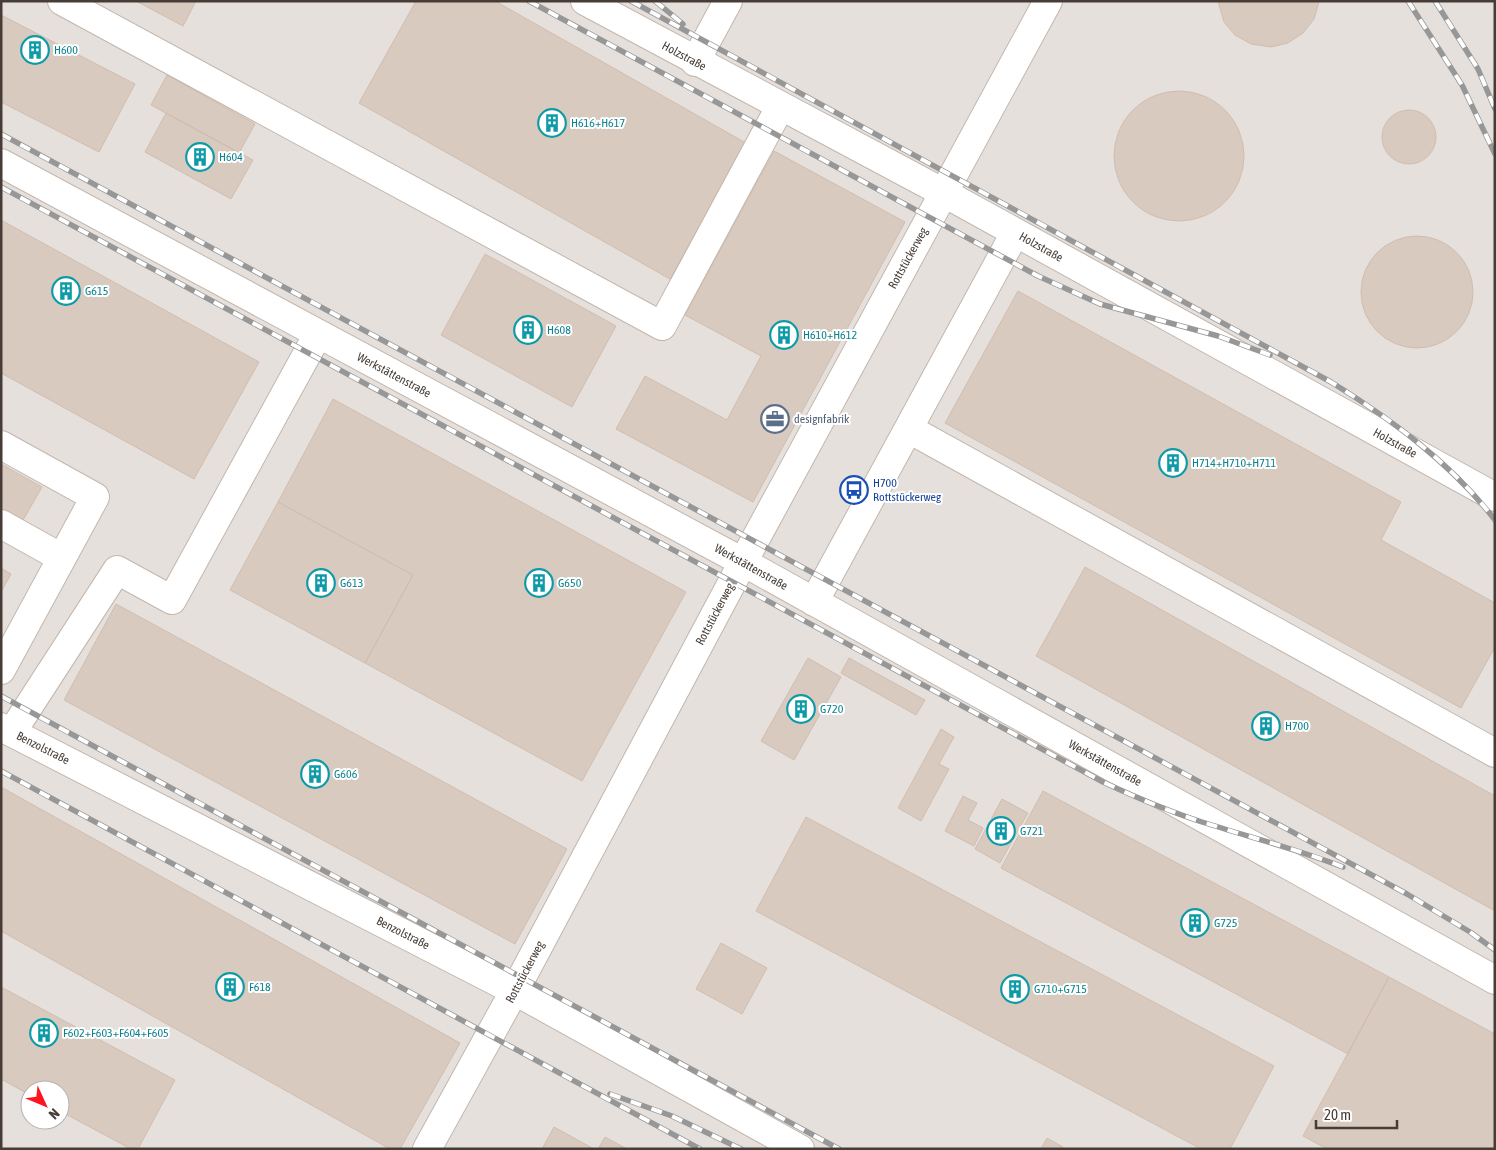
<svg xmlns="http://www.w3.org/2000/svg" width="1496" height="1150" font-family="'Asap Condensed',sans-serif">
	<style>
		.industrial { fill: #e6e0dc; fill-rule: evenodd }
		.building { fill: #d9cabf; stroke: #d1bdaf }
		.lines { fill: none; stroke-linecap: round; stroke-linejoin: round }
		.minor-casing { stroke: #c3b6ac; stroke-width: 30 }
		.minor { stroke: #fff; stroke-width: 28 }
		.rail-casing { stroke: #979797; stroke-width: 5.5 }
		.rail { stroke: #fff; stroke-width: 4; stroke-dasharray: 11; stroke-linecap: butt }
		.labels { text-anchor: middle; stroke-width: 4; stroke-linejoin: round; paint-order: stroke }
		.culture-label { font-size: 12px; fill: #0d838f; stroke: #fff; text-anchor: start }
		.street-label { font-size: 12px; fill: #473d36; stroke: #fff }
		.service-label { font-size: 12px; fill: #4e5e75; stroke: #fff; text-anchor: start }
		.transit-label { font-size: 12px; fill: #164399; stroke: #fff; text-anchor: start }
	</style>
	<rect width="100%" height="100%" fill="#f4eee7"/>
	<path class="industrial" d="M 1,1 L 1495,1 L 1495,1149 L 1,1149 ZM 30,1090 L 60,1090 L 60,1120 L 30,1120 Z"/>
	<path class="building" d="M 136,1 L 196,1 L 183,26 Z
		M 416,1 L 495,1 L 746,143 L 670,279 L 359,103 Z
		M 1218,1 L 1318,1 L 1319,2 L 1314,19 L 1303,33 L 1288,43 L 1271,47 L 1251,44 L 1235,35 L 1224,22 Z
		M 1,15 L 135,84 L 99,152 L 1,102 Z
		M 167,75 L 255,124 L 239,153 L 151,105 Z
		M1114 156a65 65 0 1 1 130 0a65 65 0 1 1-130 0Z
		M1382 137a27 27 0 1 1 54 0a27 27 0 1 1-54 0Z
		M 166,113 L 253,160 L 231,199 L 145,152 Z
		M 774,151 L 905,222 L 753,502 L 616,429 L 645,376 L 727,420 L 761,356 L 685,315 Z
		M 1,220 L 259,362 L 194,479 L 1,373 Z
		M1361 292a56 56 0 1 1 112 0a56 56 0 1 1-112 0Z
		M 485,254 L 616,326 L 572,407 L 441,335 Z
		M 1018,291 L 1401,502 L 1381,540 L 1495,603 L 1495,647 L 1461,708 L 945,423 Z
		M 333,399 L 686,592 L 582,781 L 365,663 L 413,575 L 278,502 Z
		M 1,464 L 42,487 L 22,522 L 1,511 Z
		M 278,502 L 413,575 L 365,663 L 230,590 Z
		M 1085,567 L 1495,796 L 1495,911 L 1036,656 Z
		M 1,568 L 11,574 L 1,592 Z
		M 116,604 L 567,849 L 515,944 L 64,700 Z
		M 808,658 L 841,677 L 794,760 L 761,741 Z
		M 849,658 L 925,700 L 916,715 L 841,673 Z
		M 941,729 L 954,737 L 939,764 L 949,769 L 921,821 L 898,808 Z
		M 1,787 L 460,1043 L 400,1149 L 390,1149 L 1,931 Z
		M 1043,791 L 1389,977 L 1348,1054 L 1001,868 Z
		M 963,796 L 977,803 L 968,820 L 983,828 L 974,846 L 945,831 Z
		M 1002,799 L 1028,813 L 1000,863 L 975,849 Z
		M 806,817 L 1274,1066 L 1230,1149 L 1201,1149 L 756,911 Z
		M 721,943 L 767,968 L 742,1014 L 696,989 Z
		M 1389,977 L 1495,1034 L 1495,1149 L 1327,1149 L 1303,1136 Z
		M 1,987 L 175,1080 L 138,1149 L 131,1149 L 60,1111 L 60,1090 L 30,1090 L 30,1095 L 1,1079 Z
		M 554,1127 L 594,1149 L 542,1149 Z
		M 605,1137 L 627,1149 L 598,1149 Z
		M 1047,1138 L 1063,1147 L 1062,1149 L 1041,1149 Z"/>
	<g class="lines">
		<defs>
			<path id="minor" d="M 62,1 L 662,326 L 780,107
				M 585,1 L 944,193 L 1495,497
				M 695,62 L 728,1
				M 1,163 L 743,562 L 1495,980
				M 909,429 L 1495,753
				M 1,445 L 95,497 L 1,670
				M 1,524 L 62,558
				M 814,602 L 1015,233
				M 1,727 L 515,991 L 800,1149
				M 12,732 L 117,570 L 172,600 L 318,334
				M 427,1149 L 522,977 L 743,562 L 1048,1"/>
		</defs>
		<use href="#minor" class="minor-casing"/>
		<use href="#minor" class="minor"/>
		<defs>
			<path id="rail" d="M 529,1 L 1038,276 L 1100,304 L 1218,336 L 1270,355
				M 631,1 L 1331,382 C 1392,420 1450,462 1495,520
				M 655,1 L 683,24
				M 1408,1 L 1462,85 L 1495,154
				M 1435,1 L 1478,69 L 1495,109
				M 1,134 L 1407,894 L 1470,932 L 1495,950
				M 1,187 L 1103,782 C 1135,797 1168,811 1202,822 C 1249,837 1297,849 1343,867
				M 1,696 L 839,1149
				M 1,771 L 700,1149
				M 610,1094 L 672,1116 L 741,1149"/>
		</defs>
		<use href="#rail" class="rail-casing"/>
		<use href="#rail" class="rail"/>
	</g>
	<defs>
		<symbol id="building-ring" viewBox="-11 -11 22 22"><circle r="9.5" fill="#fff" stroke="#0f9aa8" stroke-width="1.5"/><path d="M-4-6H4V6H1V3H-1V6H-4ZM-2.5-4.3h1.7v1.8h-1.7ZM.8-4.3h1.7v1.8H.8ZM-2.5-1h1.7V.8h-1.7ZM.8-1h1.7V.8H.8Z" fill="#0f9aa8"/></symbol>
		<symbol id="office-ring" viewBox="-11 -11 22 22"><circle r="9.5" fill="#fff" stroke="#5c6f8a" stroke-width="1.5"/><path d="M-6-3h4V-5.5h4V-3h4V5H-6ZM-1-4.5V-3h2v-1.5ZM-6 0V1H6V0Z" fill="#5c6f8a"/></symbol>
		<symbol id="bus-ring" viewBox="-11 -11 22 22"><circle r="9.5" fill="#fff" stroke="#1a4fb4" stroke-width="1.5"/><path d="M-5-6H5V4H4V6H2V4H-2V6H-4V4H-5ZM-3.5-4V0h7V-4ZM-3.5 1.2v1.5H-2V1.2ZM2 1.2v1.5H3.5V1.2Z" fill="#1a4fb4"/></symbol>
	</defs>
	<g fill-rule="evenodd">
		<use href="#building-ring" x="19" y="34" width="32" height="32"/>
		<use href="#building-ring" x="536" y="107" width="32" height="32"/>
		<use href="#building-ring" x="184" y="141" width="32" height="32"/>
		<use href="#building-ring" x="50" y="275" width="32" height="32"/>
		<use href="#building-ring" x="512" y="314" width="32" height="32"/>
		<use href="#building-ring" x="768" y="319" width="32" height="32"/>
		<use href="#office-ring" x="759" y="403" width="32" height="32"/>
		<use href="#building-ring" x="1157" y="447" width="32" height="32"/>
		<use href="#bus-ring" x="838" y="474" width="32" height="32"/>
		<use href="#building-ring" x="305" y="567" width="32" height="32"/>
		<use href="#building-ring" x="523" y="567" width="32" height="32"/>
		<use href="#building-ring" x="785" y="693" width="32" height="32"/>
		<use href="#building-ring" x="1250" y="710" width="32" height="32"/>
		<use href="#building-ring" x="299" y="758" width="32" height="32"/>
		<use href="#building-ring" x="985" y="815" width="32" height="32"/>
		<use href="#building-ring" x="1179" y="907" width="32" height="32"/>
		<use href="#building-ring" x="214" y="971" width="32" height="32"/>
		<use href="#building-ring" x="999" y="973" width="32" height="32"/>
		<use href="#building-ring" x="28" y="1017" width="32" height="32"/>
	</g>
	<g class="labels">
		<g class="culture-label">
			<text x="54" y="54">H600</text>
			<text x="571" y="127">H616+H617</text>
			<text x="219" y="161">H604</text>
			<text x="85" y="295">G615</text>
			<text x="547" y="334">H608</text>
			<text x="803" y="339">H610+H612</text>
			<text x="1192" y="467">H714+H710+H711</text>
			<text x="340" y="587">G613</text>
			<text x="558" y="587">G650</text>
			<text x="820" y="713">G720</text>
			<text x="1285" y="730">H700</text>
			<text x="334" y="778">G606</text>
			<text x="1020" y="835">G721</text>
			<text x="1214" y="927">G725</text>
			<text x="249" y="991">F618</text>
			<text x="1034" y="993">G710+G715</text>
			<text x="63" y="1037">F602+F603+F604+F605</text>
		</g>
		<g class="street-label">
			<text transform="translate(684 56) rotate(28)" y="4">Holzstraße</text>
			<text transform="translate(1041 247) rotate(29)" y="4">Holzstraße</text>
			<text transform="translate(908 258) rotate(-61)" y="4">Rottstückerweg</text>
			<text transform="translate(394 375) rotate(28)" y="4">Werkstättenstraße</text>
			<text transform="translate(1395 443) rotate(29)" y="4">Holzstraße</text>
			<text transform="translate(751 567) rotate(29)" y="4">Werkstättenstraße</text>
			<text transform="translate(715 614) rotate(-62)" y="4">Rottstückerweg</text>
			<text transform="translate(43 748) rotate(27)" y="4">Benzolstraße</text>
			<text transform="translate(1105 763) rotate(29)" y="4">Werkstättenstraße</text>
			<text transform="translate(403 933) rotate(27)" y="4">Benzolstraße</text>
			<text transform="translate(525 972) rotate(-62)" y="4">Rottstückerweg</text>
		</g>
		<g class="service-label">
			<text x="794" y="423">designfabrik</text>
		</g>
		<g class="transit-label">
			<text x="873" y="487">H700<tspan x="873" dy="14">Rottstückerweg</tspan></text>
		</g>
	</g>
	<rect width="1496" height="1150" fill="none" stroke="#473d36" stroke-width="5"/>
	<g transform="translate(45 1105) rotate(134)"><circle r="24" fill="#ffffff" stroke="#b5b1af"/>
	<path d="M0-4L9 19L0 12L-9 19Z" fill="#ff131e"/>
	<text y="-8" font-size="14" font-weight="bold" text-anchor="middle" fill="#473d36">N</text>
	</g>
	<path d="M1316 1120v8h81v-8" fill="none" stroke="#473d36" stroke-width="2.5"/>
	<text x="1324" y="1120" font-size="15" fill="#473d36" stroke="#ffffff" stroke-width="4" paint-order="stroke">20 m</text>
</svg>
